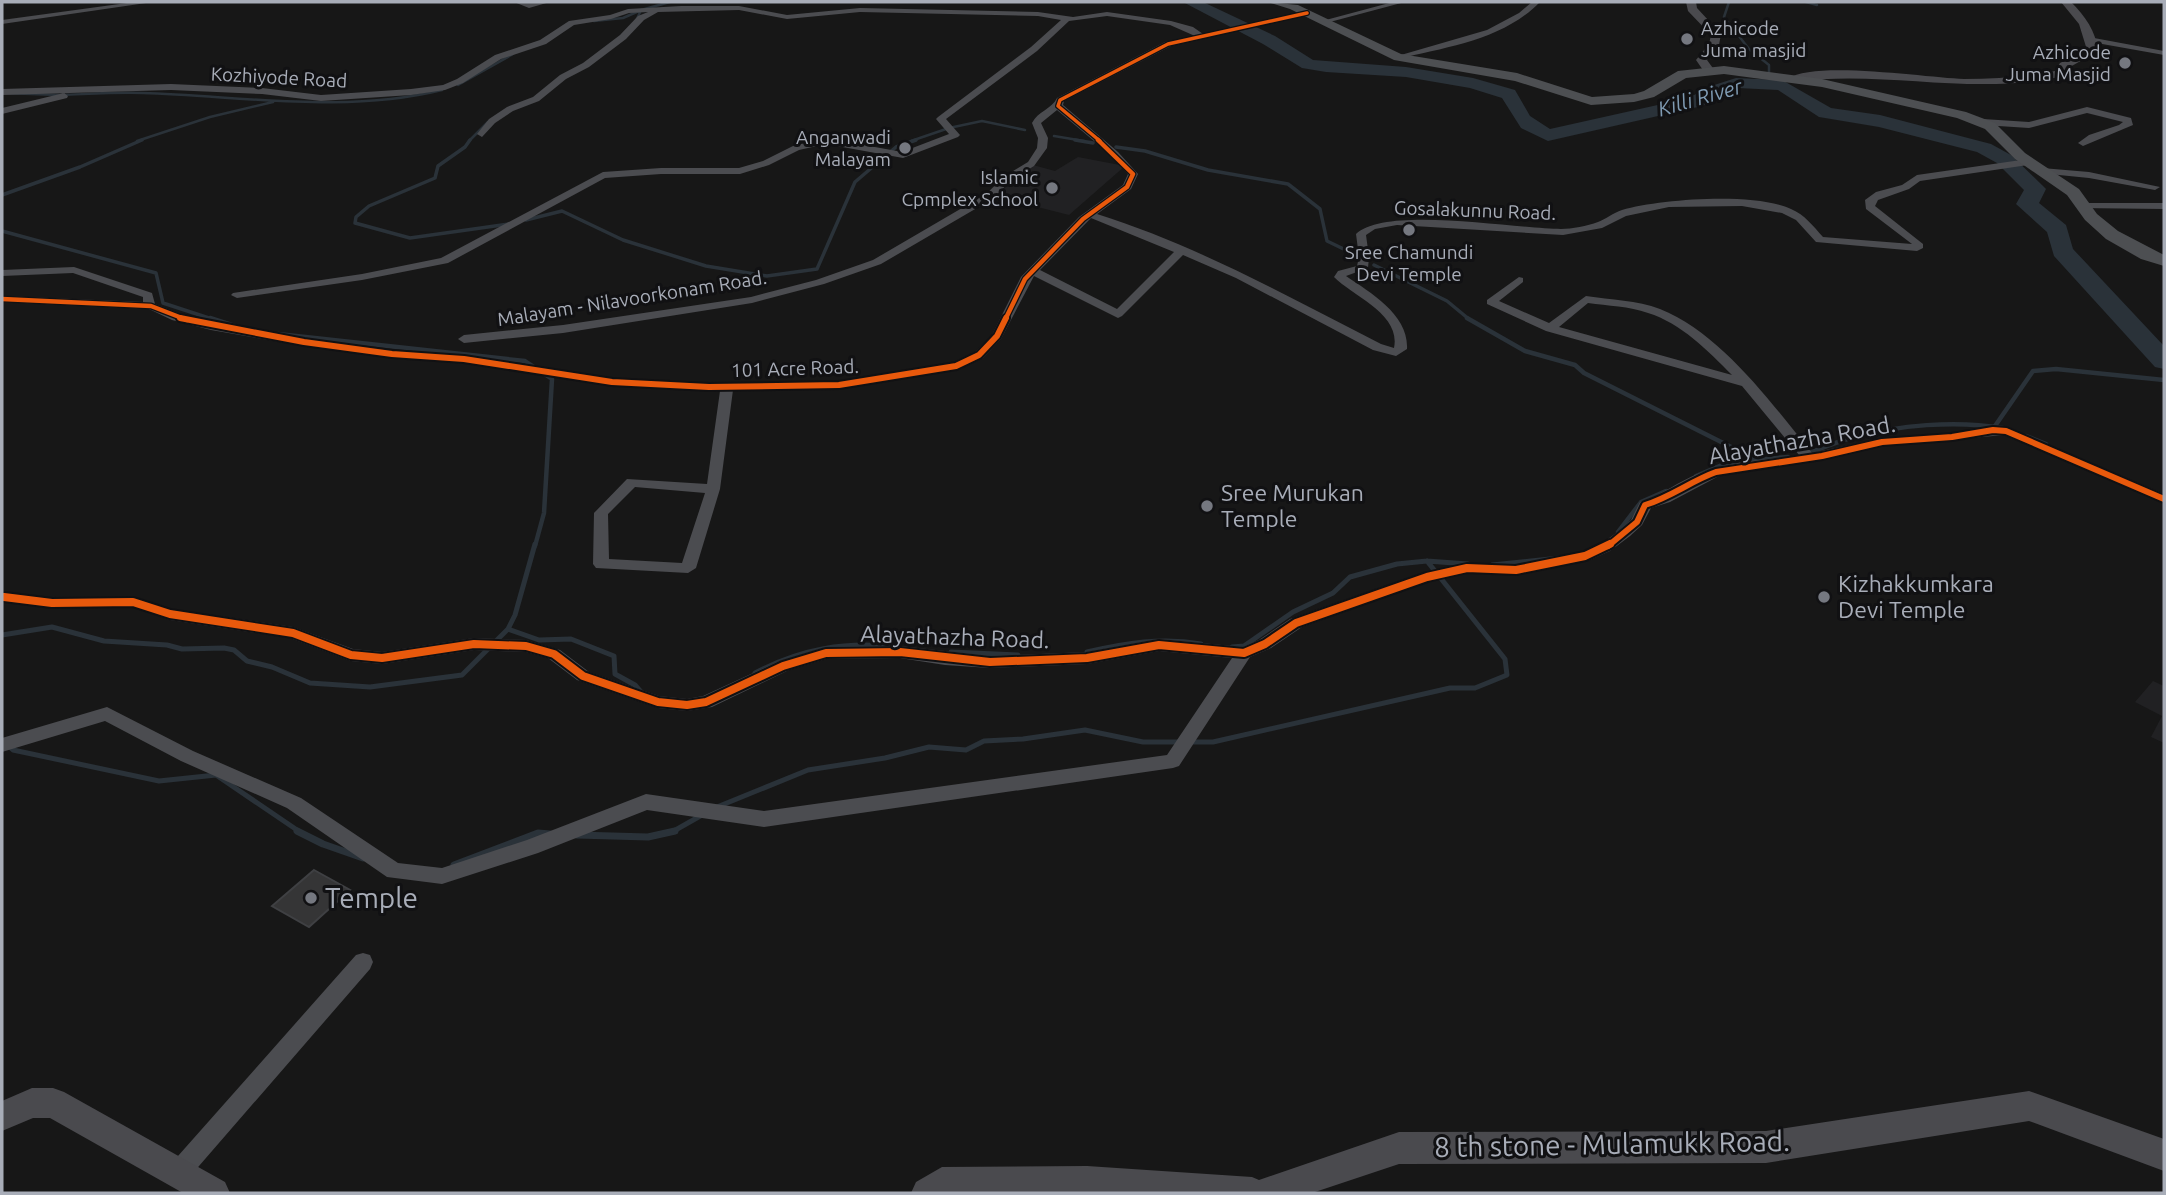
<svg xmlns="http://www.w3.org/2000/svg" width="2166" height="1195" font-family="Ubuntu,sans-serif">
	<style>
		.built { fill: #212123 }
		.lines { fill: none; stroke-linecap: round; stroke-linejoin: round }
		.stream-far4 { stroke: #2a3239; stroke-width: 2.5 }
		.stream-far3 { stroke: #2a3239; stroke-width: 3.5 }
		.stream-far2 { stroke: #2a3239; stroke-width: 4.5 }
		.stream-far1 { stroke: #2a3239; stroke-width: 5 }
		.stream { stroke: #2a3239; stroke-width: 7 }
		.river { fill: #2a3239; fill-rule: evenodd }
		.building { fill: #353536; stroke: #3f4043; stroke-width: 2 }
		.street { fill: #4b4c50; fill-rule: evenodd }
		.secondary { fill: #4a4a4e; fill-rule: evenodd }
		.primary { fill: #4d4f52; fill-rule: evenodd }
		.cycleway-far3-casing { stroke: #111113; stroke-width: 6 }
		.cycleway-far2-casing { stroke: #111113; stroke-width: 7 }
		.cycleway-far1-casing { stroke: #111113; stroke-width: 10 }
		.cycleway-casing { stroke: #111113; stroke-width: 12 }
		.cycleway-far3 { stroke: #e8590c; stroke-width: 3.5 }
		.cycleway-far2 { stroke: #e8590c; stroke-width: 4.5 }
		.cycleway-far1 { stroke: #e8590c; stroke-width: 6 }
		.cycleway { stroke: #e8590c; stroke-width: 8 }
		.poi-dot { fill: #757880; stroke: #111113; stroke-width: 2.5 }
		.labels { text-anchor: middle; stroke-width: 6; stroke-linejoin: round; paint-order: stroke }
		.far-poi-label { font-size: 19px; fill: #a8adb8; stroke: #111113; text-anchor: end }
		.far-street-label { font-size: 19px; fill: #a8adb8; stroke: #111113 }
		.far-water-label { font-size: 21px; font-style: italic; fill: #7f9bb3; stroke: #111113 }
		.street-label { font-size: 23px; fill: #a8adb8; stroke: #111113 }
		.poi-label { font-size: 23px; fill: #a8adb8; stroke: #111113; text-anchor: start }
		.near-poi-label { font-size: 28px; fill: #a8adb8; stroke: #111113; text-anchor: start }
		.near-street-label { font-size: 28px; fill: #a8adb8; stroke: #111113 }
	</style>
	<rect width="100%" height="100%" fill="#171717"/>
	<path class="built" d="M 1078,157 L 1125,166 L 1069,215 L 994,196 L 1014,181 L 1013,176 L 1033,165 L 1055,171 Z
		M 2153,681 L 2164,686 L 2164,743 L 2151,737 L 2162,716 L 2135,702 Z"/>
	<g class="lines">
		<path class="stream-far4" d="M 1729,2 L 1724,17 L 1749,49 L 1769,65 L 1769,72
			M 1806,2 L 1817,5
			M 594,21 L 623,18 L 639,11
			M 636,21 L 641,10 L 670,2
			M 1759,83 L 1771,82 L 1769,78
			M 458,85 L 513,54
			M 2,93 L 61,95
			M 62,95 C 89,94 116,92 143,93 C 242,96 344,114 442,90
			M 1054,136 L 1084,141
			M 137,141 L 210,117 L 273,102
			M 469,141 L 488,122
			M 911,141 L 949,128 L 982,121 L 1025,130"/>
		<path class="stream-far3" d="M 470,140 L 465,147 L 438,166 L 435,178 L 369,206 L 356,217 L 355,223 L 410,238 L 509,224
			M 1075,140 L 1093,143
			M 1116,147 L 1145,151 L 1208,170 L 1288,184 L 1320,209 L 1327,241 L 1354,254
			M 2,195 L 80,167 L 142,140
			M 526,220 L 562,211 L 623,240 L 706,266 L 767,276 L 817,269 L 855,182 L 896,147 L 916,140
			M 2,231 L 156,273 L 163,303 L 215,320
			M 1374,265 L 1447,301 L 1470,320"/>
		<path class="stream-far2" d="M 210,318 L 241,328
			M 1467,318 L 1525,351 L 1575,365 L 1584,373 L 1751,457
			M 278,334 L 525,361 L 552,379 L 544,513 L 535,546
			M 1995,426 L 2033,371 L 2056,369 L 2164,380
			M 2026,436 L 2046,444
			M 1804,454 C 1820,450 1835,442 1851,438 C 1899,425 1954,420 2003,428
			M 1696,476 L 1729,462 L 1788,457
			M 1618,532 L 1641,502 L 1666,491"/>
		<path class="stream-far1" d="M 1492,565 L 1559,558
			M 508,629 L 539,640 L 571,639 L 614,656 L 615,674 L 635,685 L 641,692
			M 2,635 L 52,627 L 104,641 L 167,645 L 182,649 L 224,648 L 234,650 L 247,661 L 272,667 L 310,683 L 370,687 L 462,675 L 508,629 L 515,615 L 535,544
			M 1232,647 L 1244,646 L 1293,612 L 1333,593 L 1350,577 L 1397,564 L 1427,561 L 1468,564
			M 951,652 L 1018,655
			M 1087,652 C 1126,643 1162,637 1201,644
			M 755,673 C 801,649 845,641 897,647
			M 2,740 L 13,750 L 159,781 L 216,775 L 300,832
			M 1190,742 L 1213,742 L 1450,688 L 1475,688 L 1507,675 L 1505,659 L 1427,561
			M 717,807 L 808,770 L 885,758 L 929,747 L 966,750 L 984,741 L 1023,739 L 1085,730 L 1143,742 L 1180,742
			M 672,832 L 702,815"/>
		<path class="stream" d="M 297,831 L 323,844 L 363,858
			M 577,835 L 648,837 L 675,831
			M 454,865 L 538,833 L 550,834"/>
		<path class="river" d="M 1183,2 L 1203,2 L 1275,36 L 1313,60 L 1406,67 L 1473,78 L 1515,90 L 1530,116 L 1550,129 L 1689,98 L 1708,87 L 1736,78 L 1782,80 L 1831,108 L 1880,115 L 1991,144 L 2011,155 L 2042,185 L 2046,189 L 2039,203 L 2066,225 L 2073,249 L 2164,346 L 2164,369 L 2155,367 L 2054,256 L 2047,232 L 2016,204 L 2024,190 L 1997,163 L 1977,152 L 1879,127 L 1819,117 L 1778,90 L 1738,88 L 1702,106 L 1548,141 L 1521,128 L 1502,98 L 1470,88 L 1406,77 L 1326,72 L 1302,68 L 1263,44 Z"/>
	</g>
	<path class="building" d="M 314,870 L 350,890 L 309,927 L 272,906 Z"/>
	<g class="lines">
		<path class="street" d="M 134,2 L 153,2 L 2,24 L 2,20 Z
			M 514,2 L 550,2 L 529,8 Z
			M 1393,2 L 1405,2 L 1326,23 L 1322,21 Z
			M 1532,2 L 1540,2 C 1503,40 1447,47 1398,59 L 1394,57 L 1487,30 L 1519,13 Z
			M 681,6 L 739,6 L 787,15 L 860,8 L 1038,12 L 1073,17 L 1107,12 L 1171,21 L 1193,27 L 1203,34 L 1310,11 L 1307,15 L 1171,46 L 1064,101 L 1063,105 L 1118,152 L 1138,174 L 1131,189 L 1097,214 C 1196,245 1289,297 1381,344 L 1394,348 C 1401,314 1354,297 1334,277 L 1338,271 L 1357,266 L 1359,257 L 1356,234 C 1386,205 1516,229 1561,229 C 1572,229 1587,226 1598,222 C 1606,219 1613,213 1622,210 C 1660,199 1755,192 1791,209 C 1805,215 1813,226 1823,237 L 1912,244 L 1866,209 L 1865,200 L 1876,192 L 1902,185 L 1917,175 L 2028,159 L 2033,162 L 2028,165 L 1920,181 L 1909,189 L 1878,200 L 1875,206 L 1923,244 L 1923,248 L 1917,251 L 1816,242 L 1796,220 L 1782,213 L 1742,206 L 1669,207 L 1626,216 L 1602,228 L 1563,235 L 1397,225 L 1375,229 L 1366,235 L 1369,257 L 1368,268 L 1346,276 C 1371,293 1409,315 1407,349 L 1396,356 L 1373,350 L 1236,278 L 1183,255 L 1122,316 L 1118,318 L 1034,276 L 1001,339 L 983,358 L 960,369 L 839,389 L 733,390 L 720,489 L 696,568 L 688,573 L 596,568 L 593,564 L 594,513 L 627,479 L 707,484 L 720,391 L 612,386 L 464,363 L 392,358 L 304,346 L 211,330 L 172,320 L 149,309 L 2,302 L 2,296 L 143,302 L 143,297 L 73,273 L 2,276 L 2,270 L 74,267 L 152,293 L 155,304 L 180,314 L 211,322 L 304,338 L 392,350 L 464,355 L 612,378 L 709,383 L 839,381 L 952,363 L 975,352 L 992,335 L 1021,277 L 1079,217 L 1123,185 L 1128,174 L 1112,156 L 1057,110 L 1041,123 L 1048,138 L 1047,148 L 1034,166 L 1011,180 L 994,198 L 881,264 L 824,284 L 752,303 L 563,333 L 464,343 L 458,339 L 464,335 L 563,325 L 751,297 L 816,280 L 873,260 L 986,194 L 1005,176 L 1028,162 L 1037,148 L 1038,138 L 1032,123 C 1038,111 1052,109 1057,98 L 1165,42 L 1195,36 L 1170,25 L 1107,16 L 1069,21 L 1037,51 L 946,119 L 960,135 L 958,137 L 903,158 L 826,144 L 799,150 L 769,165 L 740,174 L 661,174 L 605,178 L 448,263 L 362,280 L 237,298 L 231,295 L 233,293 L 362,274 L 441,258 L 603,172 L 661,168 L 739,168 L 763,161 L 793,146 L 826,138 L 902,152 L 949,134 L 936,119 L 938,117 L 1031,47 L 1061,20 L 1038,16 L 860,12 L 787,19 L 739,10 L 658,12 L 644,20 L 626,39 L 589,67 L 566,79 L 539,101 L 513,111 L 495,123 L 482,137 L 477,134 L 489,119 L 507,107 L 533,97 L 560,75 L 583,63 L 620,35 L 638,16 L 648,12 L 629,13 L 611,19 L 574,25 L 546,44 L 501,59 L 463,83 L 445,90 L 411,95 L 321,101 L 262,94 L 171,90 L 2,95 L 2,89 L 171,84 L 262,88 L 321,95 L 411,89 L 443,85 L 457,79 L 495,55 L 540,40 L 569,21 L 610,15 L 628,9 ZM 1091,218 L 1174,252 L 1117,309 L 1040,270 ZM 635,487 L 705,493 L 682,563 L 609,559 L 608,514 Z
			M 2094,38 L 2164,51 L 2164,55 L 2091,42 Z
			M 64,93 L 68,96 L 67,98 L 2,114 L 2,108 Z
			M 2087,107 L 2131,118 L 2133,125 L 2083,146 L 2078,143 L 2089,135 L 2119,125 L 2123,122 L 2087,113 L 2029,128 L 1983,125 L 1978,122 L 1983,119 L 2029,122 Z
			M 2042,168 L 2089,172 L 2160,187 L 2155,190 L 2089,178 L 2039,173 L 2037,171 Z
			M 2082,203 L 2164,203 L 2164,209 L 2078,208 L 2077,206 Z
			M 1519,277 L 1523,278 L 1523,282 L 1499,301 L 1549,323 L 1586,296 C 1611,300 1637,300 1660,309 C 1721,333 1772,404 1812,453 L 1882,438 L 1952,433 L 1993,426 L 2006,427 L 2164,494 L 2164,503 L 2004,435 L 1882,446 L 1822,460 L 1719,476 L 1670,502 L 1651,508 L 1642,525 L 1630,536 L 1610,551 L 1590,560 L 1516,575 L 1467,573 L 1430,581 L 1302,627 L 1271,648 L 1250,657 L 1179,766 L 1173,768 L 764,827 L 647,810 L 538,853 L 442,884 L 387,877 L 287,808 L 181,761 L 105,721 L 2,752 L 2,738 L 107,707 L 193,751 L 301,798 L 398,863 L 442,868 L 527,840 L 646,794 L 764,811 L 1167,755 L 1232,658 L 1159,651 L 1087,664 L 990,668 L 945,665 L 900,658 L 826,659 L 789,670 L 712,707 L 687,711 L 658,708 L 577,680 L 548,658 L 526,652 L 474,650 L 382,664 L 351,661 L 290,638 L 170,620 L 132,607 L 52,608 L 4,602 L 2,602 L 2,592 L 52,598 L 133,597 L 171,609 L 293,627 L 353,649 L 382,652 L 474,638 L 526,640 L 560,650 L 589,672 L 659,696 L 687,699 L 703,696 L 777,662 L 826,647 L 900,646 L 990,656 L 1087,652 L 1159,639 L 1243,647 L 1259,640 L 1290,619 L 1422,573 L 1467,563 L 1516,565 L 1582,552 L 1600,545 L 1620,530 L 1631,520 L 1640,502 C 1662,495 1679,481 1700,473 C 1730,461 1767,460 1799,455 L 1742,386 L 1546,331 L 1487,304 L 1487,300 ZM 1588,303 C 1608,306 1629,306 1648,313 C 1681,323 1708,351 1732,375 L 1559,327 Z
			M 363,953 L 370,955 L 373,962 L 370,969 L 186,1181 L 178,1185 L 170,1181 L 166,1173 L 170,1165 L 356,955 Z"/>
		<path class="secondary" d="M 1686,2 L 1696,2 L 1697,8 L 1721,34 L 1719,45 L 1707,60 L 1715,71 L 1713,73 L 1705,73 L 1696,60 L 1709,44 L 1711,35 L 1688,11 Z
			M 2061,2 L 2071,2 C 2085,16 2096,31 2098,51 L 2070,67 L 2063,76 C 1973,97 1884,69 1794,82 L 1788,79 C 1814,60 1928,78 1964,79 C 1995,79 2025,77 2055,71 L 2060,63 L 2087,50 L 2079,24 Z
			M 32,1088 L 53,1088 L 64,1092 L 225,1182 L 230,1193 L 183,1193 L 50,1118 L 33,1118 L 2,1131 L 2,1101 Z
			M 2029,1091 L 2164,1139 L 2164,1171 L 2029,1121 L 1766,1163 L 1399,1164 L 1312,1193 L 911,1193 L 916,1182 L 942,1167 L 1087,1166 L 1252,1177 L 1259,1180 L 1399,1132 L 1766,1131 Z"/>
		<path class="primary" d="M 1268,2 L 1298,5 L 1401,54 L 1517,73 L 1592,97 L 1634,94 L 1644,91 L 1678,71 L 1724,66 L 1822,79 L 1966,112 L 1995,123 L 2025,153 L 2079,189 L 2097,214 L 2118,231 L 2164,255 L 2164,266 L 2141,259 L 2106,239 L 2085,220 L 2067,195 L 2015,159 L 1985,129 L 1957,118 L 1822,87 L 1724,74 L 1686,78 L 1654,97 L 1634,102 L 1591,105 L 1515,81 L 1394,60 L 1290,9 Z"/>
		<defs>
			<path id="cycleway-far3" d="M 1100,141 L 1058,106 L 1060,100 L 1168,44 L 1307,13"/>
			<path id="cycleway-far2" d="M 2,299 L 151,306 L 187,320
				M 1005,320 L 1025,279 L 1083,219 L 1127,187 L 1133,174 L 1098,140"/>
			<path id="cycleway-far1" d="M 180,318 L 304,342 L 392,354 L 464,359 L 612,382 L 709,387 L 839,385 L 956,366 L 979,355 L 997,336 L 1006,318
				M 1608,546 L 1637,522 L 1645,505 C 1671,497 1691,481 1716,472 L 1822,456 L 1882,442 L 1952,437 L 1993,430 L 2006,431 L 2164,499"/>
			<path id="cycleway" d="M 4,597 L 52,603 L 133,602 L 170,614 L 293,633 L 351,655 L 382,658 L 474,644 L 526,646 L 554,654 L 583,676 L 658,702 L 687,705 L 706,702 L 783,666 L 826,653 L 900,652 L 990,662 L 1087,658 L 1159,645 L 1244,653 L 1265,644 L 1296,623 L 1427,577 L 1467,568 L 1516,570 L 1585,556 L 1610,544"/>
		</defs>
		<use href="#cycleway-far3" class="cycleway-far3-casing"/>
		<use href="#cycleway-far2" class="cycleway-far2-casing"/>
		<use href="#cycleway-far1" class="cycleway-far1-casing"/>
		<use href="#cycleway" class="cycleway-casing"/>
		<use href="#cycleway-far3" class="cycleway-far3"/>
		<use href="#cycleway-far2" class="cycleway-far2"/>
		<use href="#cycleway-far1" class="cycleway-far1"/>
		<use href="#cycleway" class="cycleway"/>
	</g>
	<g class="poi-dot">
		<circle cx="1687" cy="39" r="7"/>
		<circle cx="2125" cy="63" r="7"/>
		<circle cx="905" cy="148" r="7"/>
		<circle cx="1052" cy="188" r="7"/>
		<circle cx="1409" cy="230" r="7"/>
		<circle cx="1207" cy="506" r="7"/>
		<circle cx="1824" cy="597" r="7"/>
		<circle cx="311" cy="898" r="7"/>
	</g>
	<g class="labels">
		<g class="far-poi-label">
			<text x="1701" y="35" text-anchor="start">Azhicode<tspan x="1701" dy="22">Juma masjid</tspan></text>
			<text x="2111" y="59">Azhicode<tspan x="2111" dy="22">Juma Masjid</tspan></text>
			<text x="891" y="144">Anganwadi<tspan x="891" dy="22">Malayam</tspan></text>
			<text x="1038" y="184">Islamic<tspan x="1038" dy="22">Cpmplex School</tspan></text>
			<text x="1409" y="259" text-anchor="middle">Sree Chamundi<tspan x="1409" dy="22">Devi Temple</tspan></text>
		</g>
		<g class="far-street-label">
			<text transform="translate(279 77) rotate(3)" y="7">Kozhiyode Road</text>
			<text transform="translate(1475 210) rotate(2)" y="7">Gosalakunnu Road.</text>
			<text transform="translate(632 298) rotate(-9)" y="7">Malayam - Nilavoorkonam Road.</text>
			<text transform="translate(795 368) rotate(-2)" y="7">101 Acre Road.</text>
		</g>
		<g class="far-water-label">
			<text transform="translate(1700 98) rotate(-16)" y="7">Killi River</text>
		</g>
		<g class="street-label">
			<text transform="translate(1802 440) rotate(-10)" y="8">Alayathazha Road.</text>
			<text transform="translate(955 637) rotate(2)" y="8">Alayathazha Road.</text>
		</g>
		<g class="poi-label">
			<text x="1221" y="501">Sree Murukan<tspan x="1221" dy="26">Temple</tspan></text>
			<text x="1838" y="592">Kizhakkumkara<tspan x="1838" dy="26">Devi Temple</tspan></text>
		</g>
		<g class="near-poi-label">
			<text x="325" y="908">Temple</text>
		</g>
		<g class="near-street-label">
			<text transform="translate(1612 1144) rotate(-1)" y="10">8 th stone - Mulamukk Road.</text>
		</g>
	</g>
	<rect width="2166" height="1195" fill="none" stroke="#a8adb8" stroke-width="7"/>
</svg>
